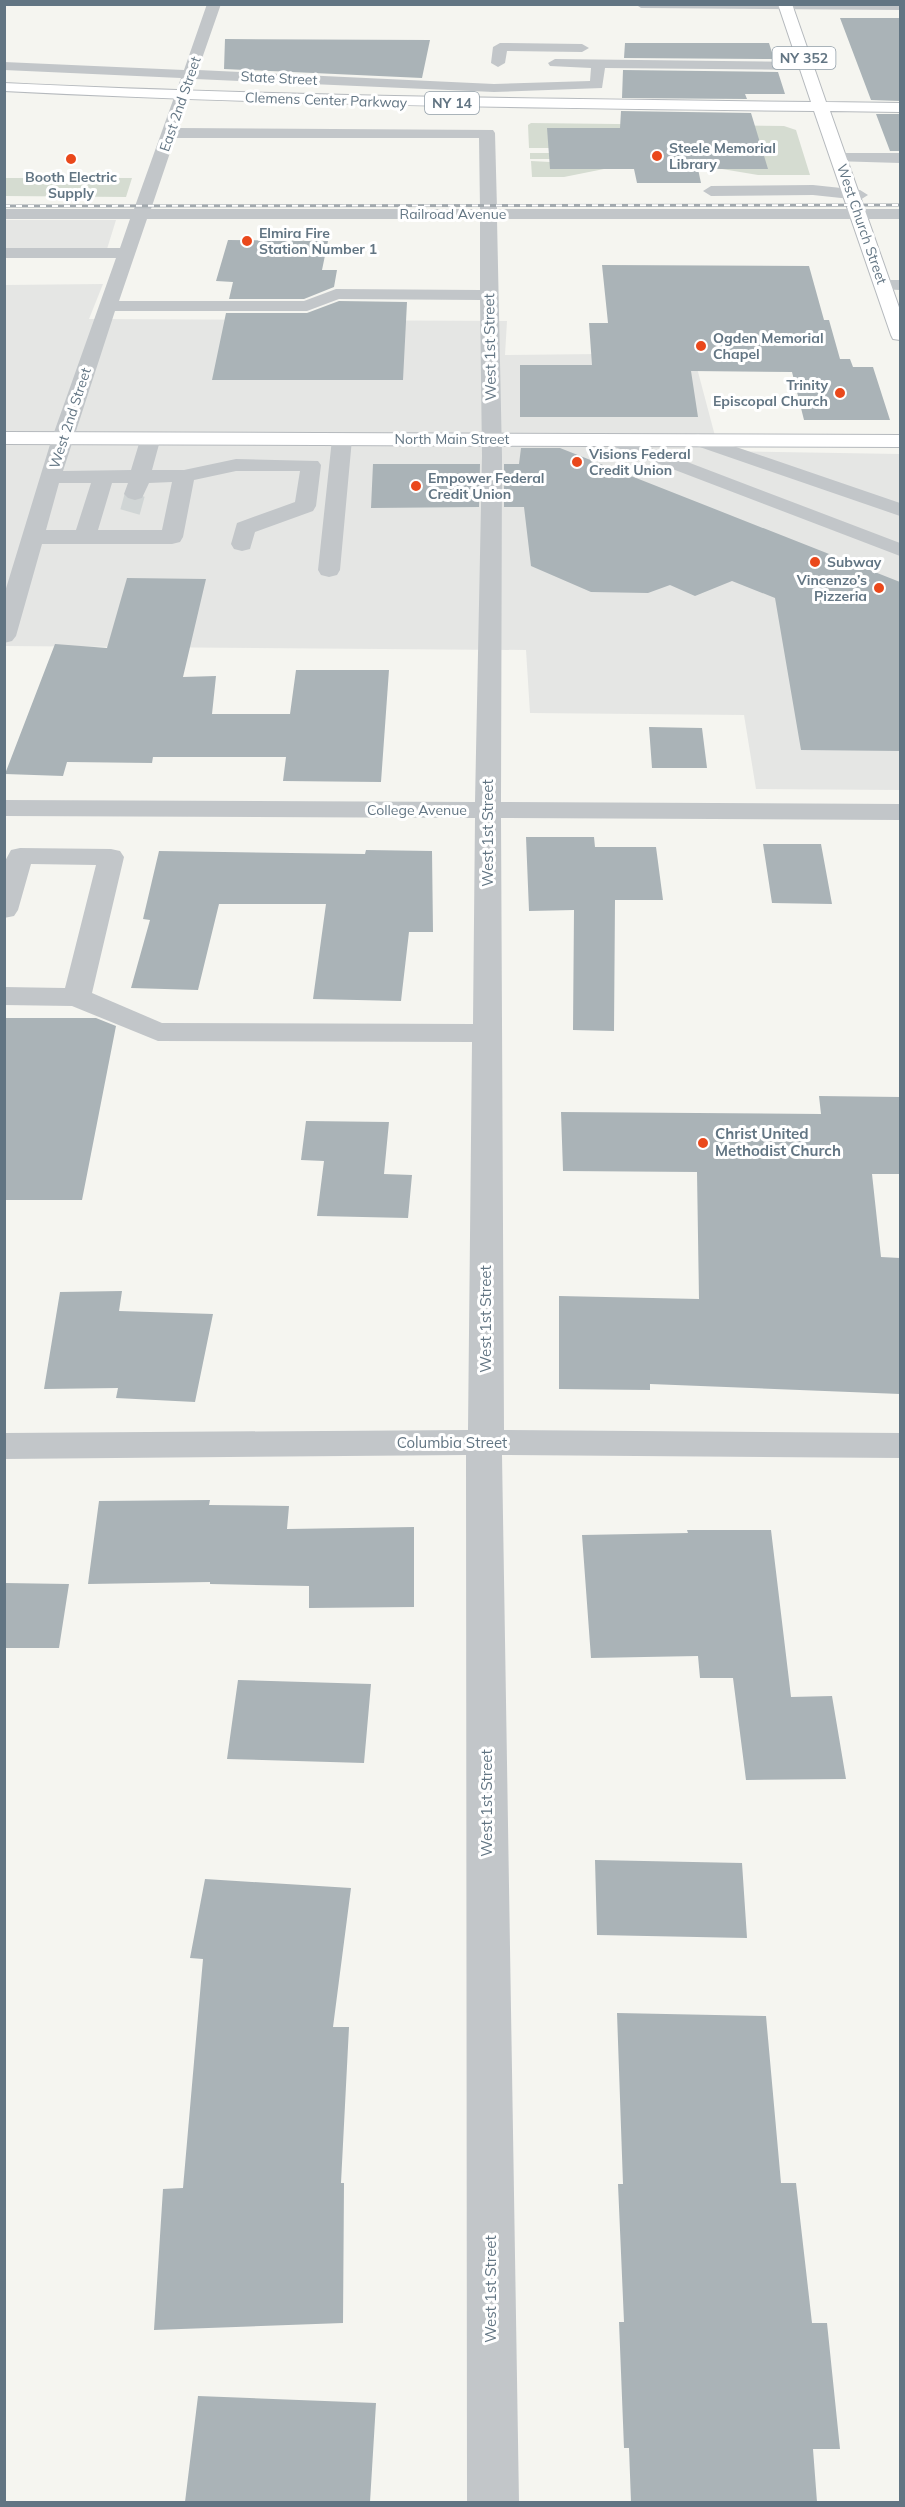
<svg xmlns="http://www.w3.org/2000/svg" width="905" height="2507" font-family="Mulish,sans-serif">
	<style>
		.built { fill: #e5e6e4 }
		.green { fill: #d5dcd1 }
		.building { fill: #aab3b7 }
		.lines { fill: none; stroke-linecap: round; stroke-linejoin: round }
		.minor-tunnel { stroke: #d0d5d5; stroke-width: 20; stroke-dasharray: 20 10; stroke-linecap: butt }
		.major-casing { stroke: #b5b9bd; stroke-width: 2 }
		.minor { fill: #c2c6c9; fill-rule: evenodd }
		.major { fill: #fff; fill-rule: evenodd }
		.rail-casing { stroke: #a2a9ae; stroke-width: 3 }
		.rail { stroke: #fff; stroke-width: 2; stroke-dasharray: 6; stroke-linecap: butt }
		.poi-dot { fill: #ea481b; stroke: #fff; stroke-width: 2 }
		.labels { text-anchor: middle; stroke-width: 6; stroke-linejoin: round; paint-order: stroke }
		.shield { fill: #fff; stroke: #919ea8; stroke-width: 1.5 }
		.shield-label { font-size: 14px; font-weight: bold; fill: #627583 }
		.far-street-label { font-size: 14px; fill: #627583; stroke: #fff }
		.far-poi-label { font-size: 14px; font-weight: bold; fill: #627583; stroke: #fff; text-anchor: start }
		.street-label { font-size: 15px; fill: #627583; stroke: #fff }
		.poi-label { font-size: 15px; font-weight: bold; fill: #627583; stroke: #fff; text-anchor: start }
	</style>
	<rect width="100%" height="100%" fill="#f5f5f0"/>
	<path class="built" d="M 5,220 L 116,220 L 107,249 L 5,249 Z
		M 103,284 L 89,319 L 507,321 L 505,355 L 693,353 L 719,451 L 900,454 L 900,790 L 756,789 L 744,715 L 530,713 L 526,650 L 5,646 L 5,285 Z"/>
	<path class="green" d="M 531,123 L 784,126 L 796,130 L 810,175 L 758,175 L 722,169 L 604,169 L 564,177 L 532,177 L 531,161 L 550,162 L 550,159 L 530,159 L 530,153 L 549,153 L 549,148 L 529,148 L 528,125 Z
		M 5,178 L 132,178 L 126,197 L 5,196 Z"/>
	<path class="building" d="M 840,18 L 900,18 L 900,101 L 871,100 Z
		M 225,39 L 430,40 L 422,78 L 224,69 Z
		M 625,43 L 769,43 L 774,59 L 624,58 Z
		M 623,70 L 778,72 L 785,94 L 745,94 L 747,99 L 622,98 Z
		M 621,111 L 751,113 L 768,169 L 698,169 L 701,183 L 637,183 L 634,169 L 550,169 L 547,128 L 620,128 Z
		M 876,114 L 900,114 L 900,151 L 890,151 Z
		M 228,240 L 328,241 L 322,270 L 337,270 L 334,287 L 304,299 L 229,299 L 233,282 L 216,281 Z
		M 602,265 L 809,266 L 824,320 L 829,320 L 840,359 L 850,359 L 853,367 L 873,367 L 890,420 L 804,420 L 792,372 L 691,371 L 698,417 L 520,417 L 520,365 L 592,365 L 589,323 L 608,323 Z
		M 339,301 L 407,302 L 403,380 L 212,380 L 226,313 L 307,313 Z
		M 521,448 L 560,448 L 900,582 L 900,751 L 801,750 L 775,598 L 732,581 L 695,596 L 670,585 L 648,593 L 591,592 L 531,566 L 524,507 L 504,507 L 504,464 L 519,464 Z
		M 373,464 L 480,464 L 479,507 L 371,508 Z
		M 127,578 L 206,579 L 183,677 L 216,676 L 212,714 L 290,714 L 296,670 L 389,670 L 381,782 L 283,781 L 286,757 L 153,757 L 152,763 L 67,762 L 63,776 L 5,774 L 55,644 L 107,648 Z
		M 649,727 L 702,728 L 707,768 L 652,768 Z
		M 526,837 L 594,837 L 595,847 L 656,847 L 663,900 L 615,900 L 614,1031 L 573,1030 L 574,910 L 529,911 Z
		M 763,844 L 821,844 L 832,904 L 772,903 Z
		M 366,850 L 432,851 L 433,932 L 409,932 L 401,1001 L 313,999 L 326,904 L 219,904 L 198,990 L 131,988 L 150,920 L 143,919 L 159,851 L 365,854 Z
		M 4,1018 L 96,1018 L 116,1026 L 82,1200 L 4,1200 Z
		M 819,1096 L 900,1097 L 900,1174 L 872,1174 L 881,1257 L 900,1258 L 900,1394 L 650,1384 L 650,1390 L 559,1389 L 559,1296 L 699,1299 L 697,1172 L 563,1171 L 561,1112 L 821,1114 Z
		M 306,1121 L 389,1122 L 384,1174 L 412,1175 L 408,1218 L 317,1216 L 324,1161 L 301,1160 Z
		M 122,1291 L 119,1311 L 213,1314 L 195,1402 L 116,1398 L 118,1388 L 44,1389 L 60,1292 Z
		M 210,1500 L 209,1505 L 289,1506 L 287,1529 L 414,1527 L 414,1607 L 309,1608 L 309,1586 L 210,1584 L 210,1582 L 88,1584 L 99,1501 Z
		M 687,1530 L 771,1530 L 791,1697 L 832,1696 L 846,1779 L 746,1780 L 733,1678 L 700,1678 L 698,1656 L 591,1658 L 582,1535 L 688,1533 Z
		M 4,1583 L 69,1584 L 59,1648 L 4,1648 Z
		M 238,1680 L 371,1684 L 364,1763 L 227,1759 Z
		M 595,1860 L 742,1863 L 747,1938 L 597,1935 Z
		M 205,1879 L 351,1888 L 333,2027 L 349,2027 L 341,2183 L 344,2183 L 343,2323 L 154,2330 L 163,2189 L 183,2188 L 203,1959 L 190,1958 Z
		M 617,2013 L 766,2016 L 781,2183 L 796,2183 L 812,2323 L 827,2323 L 840,2449 L 813,2449 L 817,2502 L 631,2502 L 629,2448 L 624,2448 L 619,2322 L 624,2322 L 618,2184 L 623,2184 Z
		M 198,2396 L 376,2403 L 370,2502 L 185,2502 Z"/>
	<g class="lines">
		<path class="minor-tunnel" d="M 130,512 L 135,494"/>
		<defs>
			<path id="major" d="M 778,4 L 792,4 L 826,102 L 900,103 L 900,112 L 830,111 L 900,310 L 900,340 L 893,339 L 891,335 L 814,111 C 544,108 274,105 4,91 L 4,83 C 273,96 542,99 811,102 Z
				M 4,432 L 900,435 L 900,447 L 4,444 Z"/>
		</defs>
		<use href="#major" class="major-casing"/>
		<path class="minor" d="M 207,4 L 221,4 L 198,70 L 494,84 L 590,81 L 591,68 L 550,66 L 548,63 L 555,59 L 806,62 L 813,66 L 806,70 L 605,68 L 602,88 L 494,92 L 195,79 L 178,128 L 493,130 L 495,133 L 497,209 L 900,209 L 900,219 L 497,219 L 502,456 L 501,802 L 900,804 L 900,820 L 501,818 L 504,1430 L 900,1433 L 900,1458 L 502,1455 L 519,2502 L 467,2502 L 466,1455 L 4,1459 L 4,1433 L 468,1430 L 472,1042 L 158,1041 L 72,1006 L 4,1005 L 4,987 L 65,988 L 96,865 L 31,864 L 18,910 L 14,916 L 4,918 L 4,863 L 11,850 L 20,848 L 111,849 L 120,851 L 124,857 L 92,993 L 162,1023 L 473,1024 L 475,818 L 4,816 L 4,800 L 475,802 L 482,456 L 480,300 L 339,299 L 307,311 L 115,311 L 63,471 L 131,470 L 141,437 L 144,433 L 158,433 L 161,437 L 152,470 L 184,470 L 236,459 L 318,461 L 321,465 L 316,506 L 313,511 L 255,532 L 250,549 L 242,551 L 234,549 L 231,544 L 237,523 L 295,502 L 300,471 L 236,471 L 194,480 L 183,537 L 180,542 L 172,544 L 42,544 L 16,636 L 12,641 L 4,643 L 4,595 L 52,438 L 116,258 L 4,258 L 4,248 L 120,248 L 130,219 L 4,219 L 4,209 L 134,209 L 181,78 L 4,70 L 4,62 L 184,70 ZM 175,138 L 479,138 L 480,209 L 151,209 ZM 147,219 L 480,219 L 480,290 L 336,289 L 304,301 L 119,301 ZM 172,482 L 162,530 L 98,530 L 112,483 L 128,483 L 124,494 L 128,498 L 135,500 L 142,498 L 149,483 ZM 59,483 L 91,483 L 76,530 L 46,530 Z
			M 635,4 L 900,4 L 900,10 L 641,8 Z
			M 500,43 L 582,44 L 589,48 L 582,52 L 507,51 L 505,63 L 498,67 L 491,63 L 493,47 Z
			M 839,153 L 900,153 L 900,163 L 833,161 L 831,158 Z
			M 813,185 L 860,190 L 868,195 L 860,200 L 813,195 L 711,196 L 703,191 L 711,186 Z
			M 883,280 L 900,280 L 900,290 L 877,289 L 874,285 L 877,281 Z
			M 342,433 L 349,435 L 352,439 L 340,570 L 337,575 L 329,577 L 321,575 L 318,570 L 332,439 L 335,435 Z
			M 614,434 L 900,543 L 900,556 L 607,444 L 604,440 L 607,436 Z
			M 698,434 L 900,503 L 900,516 L 691,444 L 688,440 L 691,436 Z"/>
		<use href="#major" class="major"/>
		<defs>
			<path id="rail" d="M 4,206 L 900,205"/>
		</defs>
		<use href="#rail" class="rail-casing"/>
		<use href="#rail" class="rail"/>
	</g>
	<g class="poi-dot">
		<circle cx="657" cy="156" r="6"/>
		<circle cx="71" cy="159" r="6"/>
		<circle cx="247" cy="241" r="6"/>
		<circle cx="701" cy="346" r="6"/>
		<circle cx="840" cy="393" r="6"/>
		<circle cx="577" cy="462" r="6"/>
		<circle cx="416" cy="486" r="6"/>
		<circle cx="815" cy="562" r="6"/>
		<circle cx="879" cy="588" r="6"/>
		<circle cx="703" cy="1143" r="6"/>
	</g>
	<g class="labels">
		<g class="shield">
			<rect x="772.5" y="47" width="63" height="22" rx="4.5"/>
			<rect x="425" y="92" width="54" height="22" rx="4.5"/>
		</g>
		<g class="shield-label">
			<text x="804" y="63">NY 352</text>
			<text x="452" y="108">NY 14</text>
		</g>
		<g class="far-street-label">
			<text transform="translate(279 78) rotate(3)" y="5">State Street</text>
			<text transform="translate(326 100) rotate(2)" y="5">Clemens Center Parkway</text>
			<text transform="translate(180 104) rotate(-71)" y="5">East 2nd Street</text>
			<text x="453" y="219">Railroad Avenue</text>
			<text transform="translate(862 224) rotate(71)" y="5">West Church Street</text>
			<text transform="translate(70 418) rotate(-72)" y="5">West 2nd Street</text>
			<text x="452" y="444">North Main Street</text>
			<text x="417" y="815">College Avenue</text>
		</g>
		<g class="far-poi-label">
			<text x="669" y="153">Steele Memorial<tspan x="669" dy="16">Library</tspan></text>
			<text x="71" y="182" text-anchor="middle">Booth Electric<tspan x="71" dy="16">Supply</tspan></text>
			<text x="259" y="238">Elmira Fire<tspan x="259" dy="16">Station Number 1</tspan></text>
			<text x="713" y="343">Ogden Memorial<tspan x="713" dy="16">Chapel</tspan></text>
			<text x="828" y="390" text-anchor="end">Trinity<tspan x="828" dy="16">Episcopal Church</tspan></text>
			<text x="589" y="459">Visions Federal<tspan x="589" dy="16">Credit Union</tspan></text>
			<text x="428" y="483">Empower Federal<tspan x="428" dy="16">Credit Union</tspan></text>
			<text x="827" y="567">Subway</text>
			<text x="867" y="585" text-anchor="end">Vincenzo’s<tspan x="867" dy="16">Pizzeria</tspan></text>
		</g>
		<g class="street-label">
			<text transform="translate(490 347) rotate(-91)" y="5">West 1st Street</text>
			<text transform="translate(488 833) rotate(-90)" y="5">West 1st Street</text>
			<text transform="translate(486 1319) rotate(-90)" y="5">West 1st Street</text>
			<text x="452" y="1448">Columbia Street</text>
			<text transform="translate(487 1803) rotate(-90)" y="5">West 1st Street</text>
			<text transform="translate(491 2289) rotate(-90)" y="5">West 1st Street</text>
		</g>
		<g class="poi-label">
			<text x="715" y="1139">Christ United<tspan x="715" dy="17">Methodist Church</tspan></text>
		</g>
	</g>
	<rect width="905" height="2507" fill="none" stroke="#627583" stroke-width="12"/>
</svg>
